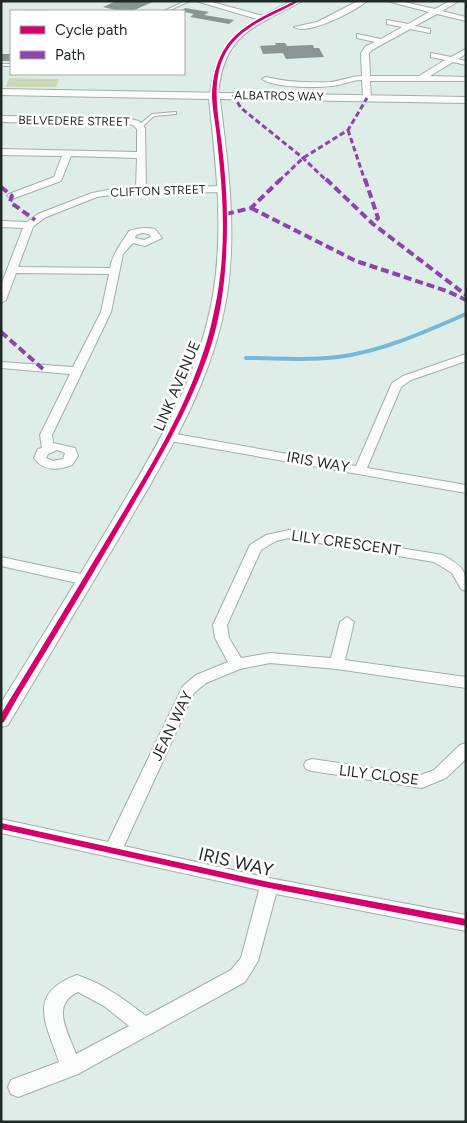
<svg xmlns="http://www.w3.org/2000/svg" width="467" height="1123" font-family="Figtree,sans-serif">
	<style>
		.green { fill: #cad8b8 }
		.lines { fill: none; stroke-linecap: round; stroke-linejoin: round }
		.stream { stroke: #76b8d8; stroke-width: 4 }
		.building { fill: #8a9594 }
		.service-casing { stroke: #a2aeaa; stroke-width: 2 }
		.minor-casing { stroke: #a2aeaa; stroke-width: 2 }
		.tertiary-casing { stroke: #a2aeaa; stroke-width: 2 }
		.service { fill: #fafcfc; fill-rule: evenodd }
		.minor { fill: #fafcfc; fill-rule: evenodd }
		.tertiary { fill: #fafcfc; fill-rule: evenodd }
		.quiet-far1 { stroke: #8e44ad; stroke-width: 3; stroke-dasharray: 5.5 3; stroke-linecap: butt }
		.quiet { stroke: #8e44ad; stroke-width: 4; stroke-dasharray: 8 4; stroke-linecap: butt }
		.cycleway-casing { stroke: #fff; stroke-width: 3 }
		.cycleway { fill: #d6006c; fill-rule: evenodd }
		.labels { text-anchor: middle; stroke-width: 5; stroke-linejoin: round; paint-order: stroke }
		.far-street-label { font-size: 12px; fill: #1f2926; stroke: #fff }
		.street-label { font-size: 15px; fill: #1f2926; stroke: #fff }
		.near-street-label { font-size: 18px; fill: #1f2926; stroke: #fff }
	</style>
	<rect width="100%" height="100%" fill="#dfede9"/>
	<path class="green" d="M 9,78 L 59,79 L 56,87 L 6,87 Z"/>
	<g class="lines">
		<path class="stream" d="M 246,358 C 277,358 308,361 338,357 C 383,351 425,332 466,314"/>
	</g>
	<path class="building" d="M 116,1 L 155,1 L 132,11 L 120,11 L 103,7 Z
		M 185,8 L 209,12 L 204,15 L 234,20 L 229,24 L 190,17 L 194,14 L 181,11 Z
		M 275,43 L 285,43 L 287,46 L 313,45 L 314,48 L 319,48 L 324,57 L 286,59 L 283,53 L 263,54 L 260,46 L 276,45 Z
		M 1,54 L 11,54 L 11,61 L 1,61 Z"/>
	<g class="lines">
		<defs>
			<path id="service" d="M 185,1 L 190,1 L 168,11 L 164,11 Z
				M 1,64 L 11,64 L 11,66 L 1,66 Z
				M 175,112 L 176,112 L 176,114 L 154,116 L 142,127 L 138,126 L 152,114 Z"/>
			<path id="minor" d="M 196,1 L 208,1 L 263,16 L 292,1 L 301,1 C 292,8 280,12 270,18 C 234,36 222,55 218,95 L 214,97 L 210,95 C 214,60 226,37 257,19 Z
				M 358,1 L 367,1 C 355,11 308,36 294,27 L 317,22 Z
				M 387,1 L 400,1 L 435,9 L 450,1 L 459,1 L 442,11 L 466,17 L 466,21 L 437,14 L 415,26 L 430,29 L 430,33 L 410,29 L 372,50 L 369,53 L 370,76 L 419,76 L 445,60 L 431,57 L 431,53 L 451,57 L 466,49 L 466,54 L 458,59 L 466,61 L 466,65 L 453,62 L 430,76 L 466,77 L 466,81 L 370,81 L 371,98 L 367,100 L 363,98 L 362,80 C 351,80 342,85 332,86 C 315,88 275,88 262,79 L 266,77 C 286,82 310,83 330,82 C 341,81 351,76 362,76 L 361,53 L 366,46 L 375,42 L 357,38 L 357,34 L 381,39 L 402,27 L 387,24 L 387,20 L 408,24 L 429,12 Z
				M 1,116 L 126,118 L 139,121 L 145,128 L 146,188 L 225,186 L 230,189 L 225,192 L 118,194 L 97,197 L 44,218 L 33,227 L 18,267 L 110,268 C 113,252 122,243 129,231 C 138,228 145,227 155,229 L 162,238 L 145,246 L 133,243 L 123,254 L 111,312 L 52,435 L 53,443 L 75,448 L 78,456 L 72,465 C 58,470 44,472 34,458 L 38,449 L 42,448 L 40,435 L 70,374 L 1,368 L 1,362 L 73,367 L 101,312 L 109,274 L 16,273 L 6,300 L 1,303 L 1,285 L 23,228 L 1,227 L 1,221 L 27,222 L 38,214 L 92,193 L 118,188 L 136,188 L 137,158 L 71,156 L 61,181 L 12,199 L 7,196 L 9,194 L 54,177 L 62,156 L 1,155 L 1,149 L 137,152 L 137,129 L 133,125 L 126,124 L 1,122 ZM 142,233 L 149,234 L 151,237 L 144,240 L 135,238 L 136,235 ZM 57,450 L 65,453 L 63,459 L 53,461 L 46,458 L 48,454 Z
				M 466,354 L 466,361 L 411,380 L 401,387 L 367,468 L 466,485 L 466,493 L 170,441 L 164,437 L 170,433 L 356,466 L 392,383 L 403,376 Z
				M 289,530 L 443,555 C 462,567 466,567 466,591 L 461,589 L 452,573 L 434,562 L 289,538 L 276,541 L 261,550 L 227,625 L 229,638 L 241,658 L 270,653 L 331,658 L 340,622 L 347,617 L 354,622 L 345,660 L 466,677 L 466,688 L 337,669 L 270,663 L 240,669 L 206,683 L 194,693 L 124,846 L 269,878 L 466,915 L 466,931 L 276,894 L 258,961 L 245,982 L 78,1074 L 18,1097 L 11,1094 L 8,1087 L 11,1080 L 59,1062 C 46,1023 26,994 77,975 C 104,984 124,999 146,1016 L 231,970 L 241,958 L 259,890 L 1,833 L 1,819 L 108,842 L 183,686 L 196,675 L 228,662 L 215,638 L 213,625 L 250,545 L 266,535 ZM 78,992 L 104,1006 L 129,1026 L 76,1054 C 68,1032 50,1005 78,992 Z
				M 1,557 L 86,575 L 93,580 L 86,585 L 1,566 Z
				M 466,743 L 466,759 L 446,778 L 422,788 L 312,771 L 306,769 L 304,765 L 306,761 L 312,759 L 421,775 L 434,770 L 460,745 Z"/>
			<path id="tertiary" d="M 1,89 L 466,97 L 466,103 L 220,99 C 228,164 237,230 227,295 C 213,382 166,458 122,533 C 84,597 46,661 8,725 L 1,727 L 1,703 C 39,642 77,580 114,518 C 156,448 199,377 213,295 C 224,230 216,164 209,99 L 1,95 Z"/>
		</defs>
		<use href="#service" class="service-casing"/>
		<use href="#minor" class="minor-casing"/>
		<use href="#tertiary" class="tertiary-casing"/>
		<use href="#service" class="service"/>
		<use href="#minor" class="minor"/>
		<use href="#tertiary" class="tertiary"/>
		<path class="quiet-far1" d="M 233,95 L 241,108 L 303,158 L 327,181
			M 348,130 L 365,181
			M 279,181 L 303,158 L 348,130 L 367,98"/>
		<path class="quiet" d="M 326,179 L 373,224 L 466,295
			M 365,179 L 378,218 L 373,224
			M 1,187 L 12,196 L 10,202 L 35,220
			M 251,208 L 356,261 L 447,291 L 466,300
			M 226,214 L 251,208 L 281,179
			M 1,332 L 43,369"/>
		<defs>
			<path id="cycleway" d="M 295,1 L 299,1 C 276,15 247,23 230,46 C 209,76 218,112 222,146 C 225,171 227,196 227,221 C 227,267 223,314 207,358 C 187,414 156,465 126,517 C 91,577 55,637 18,697 L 4,722 L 1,723 L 1,714 C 39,652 76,591 113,529 C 146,474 181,418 202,356 C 209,337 213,317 217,297 C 223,264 224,230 222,196 C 221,177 219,158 217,139 C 216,125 212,109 212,95 C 212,78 217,59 227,45 C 243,23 271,13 295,1 Z
				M 1,823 L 269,882 L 466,919 L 466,926 L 269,888 L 1,829 Z"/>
		</defs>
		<use href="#cycleway" class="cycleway-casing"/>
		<use href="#cycleway" class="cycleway"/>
	</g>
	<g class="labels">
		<g class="far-street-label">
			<text transform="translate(279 96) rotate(1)" y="4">ALBATROS WAY</text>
			<text transform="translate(74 121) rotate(1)" y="4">BELVEDERE STREET</text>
			<text transform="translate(158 191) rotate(-2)" y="4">CLIFTON STREET</text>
		</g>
		<g class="street-label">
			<text transform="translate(177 386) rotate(-67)" y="5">LINK AVENUE</text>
			<text transform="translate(318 462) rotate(10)" y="5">IRIS WAY</text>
			<text transform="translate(346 543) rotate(8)" y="5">LILY CRESCENT</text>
			<text transform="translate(172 726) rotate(-64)" y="5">JEAN WAY</text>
			<text transform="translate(379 775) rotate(7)" y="5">LILY CLOSE</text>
		</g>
		<g class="near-street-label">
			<text transform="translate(236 862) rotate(13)" y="6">IRIS WAY</text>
		</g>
	</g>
	<rect width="467" height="1123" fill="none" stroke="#1f2926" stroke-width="5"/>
	<rect x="10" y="10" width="175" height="65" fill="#ffffff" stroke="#a5a9a8"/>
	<rect x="20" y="26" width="25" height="8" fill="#d6006c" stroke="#a5a9a8"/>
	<text x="55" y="35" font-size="15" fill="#1f2926">Cycle path</text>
	<rect x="20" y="51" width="25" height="8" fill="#8e44ad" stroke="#a5a9a8"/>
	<text x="55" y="60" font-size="15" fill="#1f2926">Path</text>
</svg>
